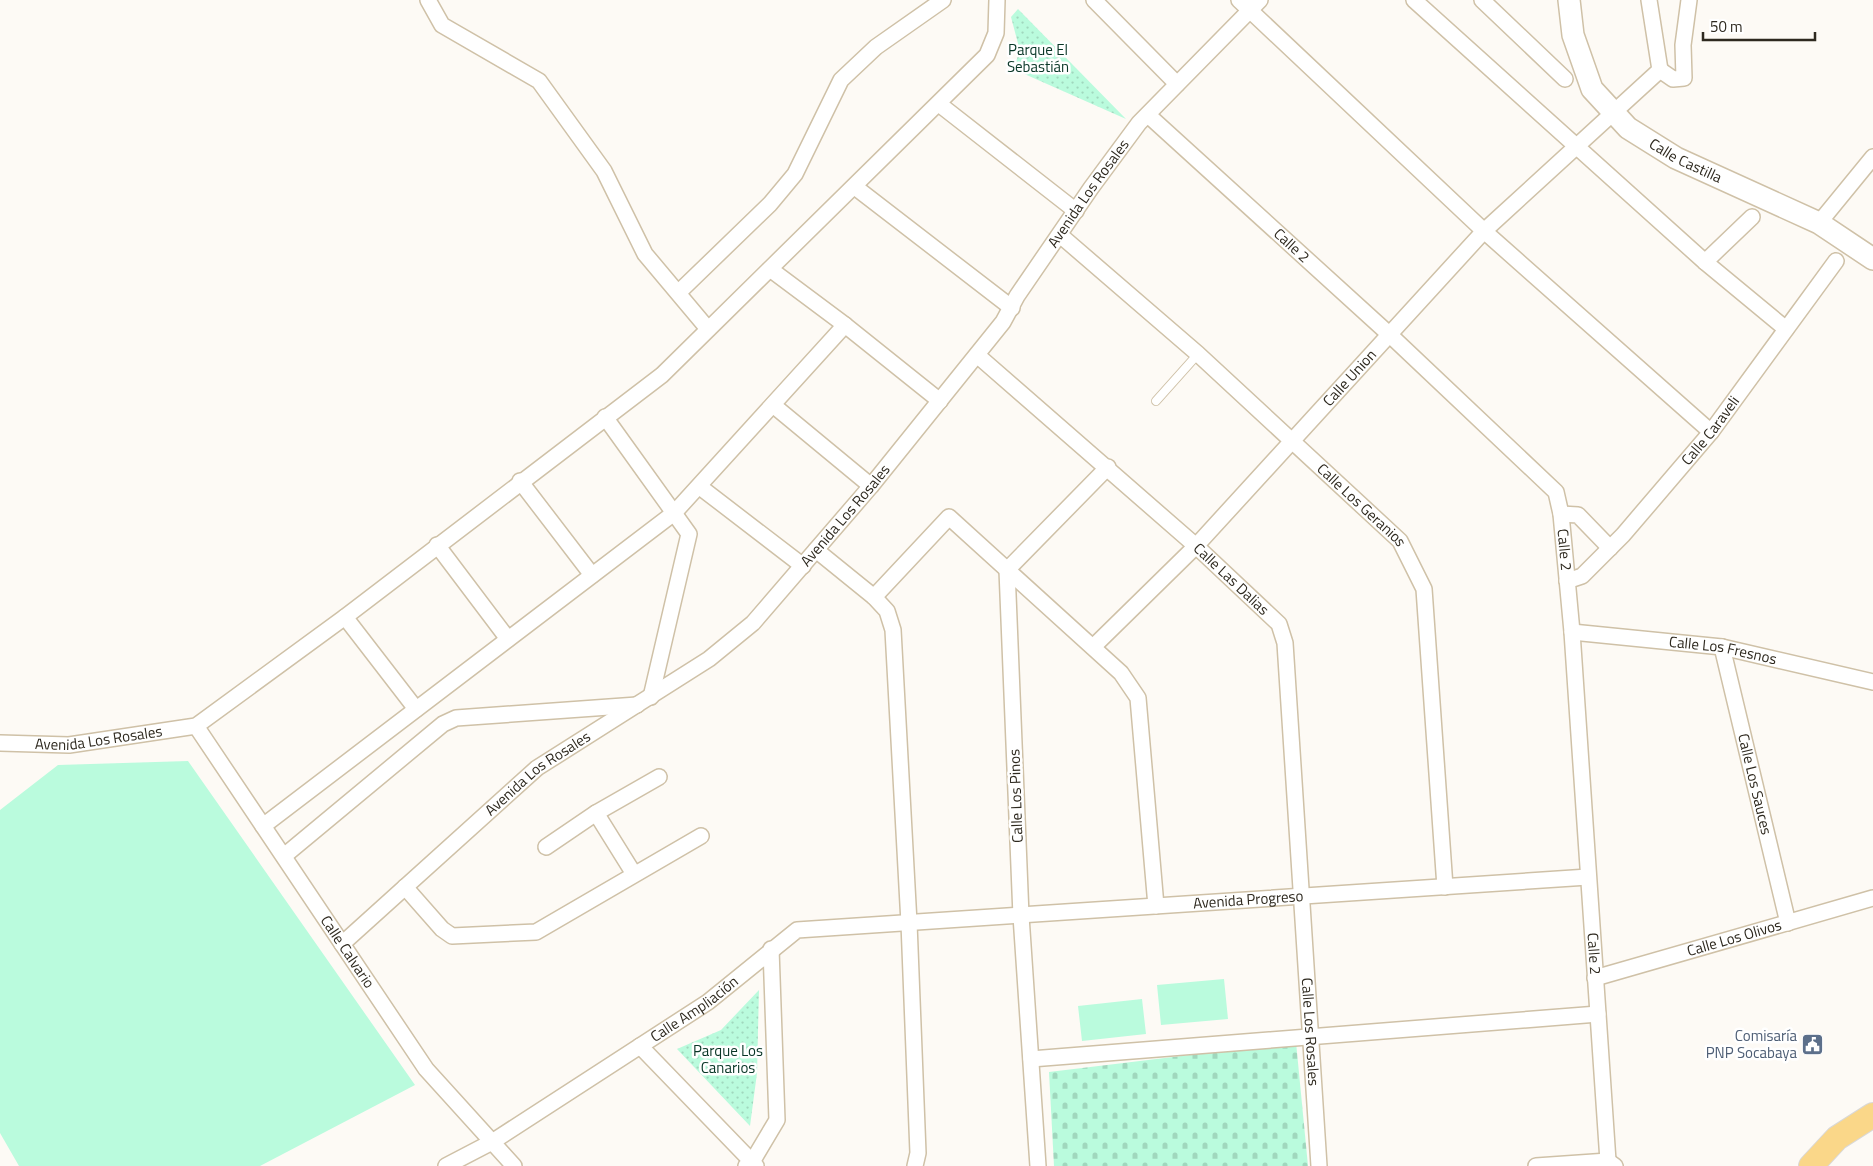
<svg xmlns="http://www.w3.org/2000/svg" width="1873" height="1166" font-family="'Titillium Web',sans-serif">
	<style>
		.cemetery { fill: url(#cemetery-stones) }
		.park { fill: url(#park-dots) }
		.garden { fill: #bafbdd }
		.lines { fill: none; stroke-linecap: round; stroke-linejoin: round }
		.lane-casing { stroke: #cfc1a7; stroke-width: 10 }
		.street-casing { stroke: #cfc1a7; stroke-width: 18 }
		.secondary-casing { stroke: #cfc1a7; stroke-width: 24 }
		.primary-casing { stroke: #d9d8d7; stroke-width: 26 }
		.lane { stroke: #fff; stroke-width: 8 }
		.street { stroke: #fff; stroke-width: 15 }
		.secondary { stroke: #fff; stroke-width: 21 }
		.primary { stroke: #fad789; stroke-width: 24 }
		.labels { text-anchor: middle; stroke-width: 5; stroke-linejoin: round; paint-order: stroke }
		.park-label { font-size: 15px; fill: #083626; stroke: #fff }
		.street-label { font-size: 15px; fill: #2e291f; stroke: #fff }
		.service-label { font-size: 15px; fill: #4e5e75; stroke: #fff; text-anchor: end }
	</style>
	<defs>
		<pattern id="cemetery-stones" width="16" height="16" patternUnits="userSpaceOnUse" patternTransform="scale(1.25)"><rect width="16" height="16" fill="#bafbdd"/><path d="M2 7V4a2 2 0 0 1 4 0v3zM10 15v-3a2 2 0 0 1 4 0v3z" fill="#a0d7bd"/></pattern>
		<pattern id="park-dots" width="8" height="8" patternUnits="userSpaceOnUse" patternTransform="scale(1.25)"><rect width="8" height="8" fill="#bafbdd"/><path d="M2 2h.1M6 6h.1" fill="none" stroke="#a0d7bd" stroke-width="1.8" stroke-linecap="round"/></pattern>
	</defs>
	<rect width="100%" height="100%" fill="#fdfaf5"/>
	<path class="cemetery" d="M 1296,1042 L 1308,1166 L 1054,1166 L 1049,1072 Z"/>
	<path class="park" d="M 1018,9 L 1126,119 L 1013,69 L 1020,51 L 1011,17 Z
		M 759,990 L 757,1073 L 750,1126 L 677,1049 L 721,1030 Z"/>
	<path class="garden" d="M 188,761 L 415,1085 L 260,1166 L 19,1166 L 0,1133 L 0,810 L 58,765 Z
		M 1224,979 L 1228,1019 L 1161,1025 L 1157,985 Z
		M 1142,999 L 1146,1034 L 1082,1041 L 1078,1006 Z"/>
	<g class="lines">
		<defs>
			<path id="lane" d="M 1156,401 L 1198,354"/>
			<g id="street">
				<path d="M 428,0 L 442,25 L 539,81 L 604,171 L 645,254 L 708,329"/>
				<path d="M 1094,0 L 1177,84"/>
				<path d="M 1239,0 L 1484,231 L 1711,432"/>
				<path d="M 1414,0 L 1705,262 L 1786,329"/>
				<path d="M 1482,0 L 1565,79"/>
				<path d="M 1660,70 L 1673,79 L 1684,78 L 1683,45 L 1689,0"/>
				<path d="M 939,104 L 1076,211"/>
				<path id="s1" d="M 1148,115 L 1390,335 L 1556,492 L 1561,514 L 1572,632 L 1608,1161"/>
				<path d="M 855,187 L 1012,308"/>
				<path d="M 1819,223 L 1873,157"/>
				<path id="s2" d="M 1060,235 L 1198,354 L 1400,541 L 1424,589 L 1445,887"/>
				<path d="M 1705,262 L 1752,217"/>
				<path d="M 770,269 L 845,325 L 940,401"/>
				<path d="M 679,292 L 770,204 L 795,174 L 841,80 L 876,47 L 943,0"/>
				<path id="s3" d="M 977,355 L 1196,546 L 1279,624 L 1285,643 L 1319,1166"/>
				<path d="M 773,405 L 871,486"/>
				<path d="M 605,417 L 689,534 L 651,697"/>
				<path d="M 520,481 L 592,575"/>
				<path d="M 700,487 L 803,566"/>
				<path d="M 1561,514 L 1578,515 L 1610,548"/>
				<path d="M 437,545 L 508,639"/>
				<path d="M 816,550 L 874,597 L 887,611 L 893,630 L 909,923 L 918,1153 L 915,1166"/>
				<path id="s4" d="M 1567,581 L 1582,576 L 1623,535 L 1711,432 L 1836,261"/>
				<path d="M 874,597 L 949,517 L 1121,673 L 1138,698 L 1156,906"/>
				<path d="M 345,617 L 416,709"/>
				<path id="s5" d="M 1572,632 L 1722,647 L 1873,682"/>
				<path id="s6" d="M 1093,647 L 1196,546 L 1484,231 L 1660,70 L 1649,0"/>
				<path id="s7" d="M 1722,647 L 1788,923"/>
				<path id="s8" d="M 196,726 L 426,1069 L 514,1166"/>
				<path id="s9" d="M 0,743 L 69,745 L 196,726 L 345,617 L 662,375 L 987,55 L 996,33 L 997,0"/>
				<path d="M 596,813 L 634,874"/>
				<path d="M 263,826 L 674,513 L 845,325"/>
				<path d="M 546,847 L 596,813 L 659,777"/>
				<path d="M 284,856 L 443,724 L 456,718 L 637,705"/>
				<path d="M 405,887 L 442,929 L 452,936 L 536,932 L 701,836"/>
				<path id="s10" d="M 342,944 L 537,768 L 709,659 L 753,623 L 871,486 L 1003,322 L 1017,296 L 1091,188 L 1139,123 L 1260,0"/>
				<path id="s11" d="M 1595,978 L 1873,898"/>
				<path d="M 640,1046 L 756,1166"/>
				<path d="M 1031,1059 L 1598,1014"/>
				<path id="s12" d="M 446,1166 L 492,1142 L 708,1002 L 797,930 L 1588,877"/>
				<path d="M 746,1166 L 752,1162 L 777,1120 L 771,949"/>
				<path d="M 1038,1166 L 1021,916 L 1007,570 L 1108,467"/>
				<path d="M 1536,1166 L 1608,1161 L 1615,1166"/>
			</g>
			<g id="secondary">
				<path id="s13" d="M 1569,0 L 1573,35 L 1592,89 L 1628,128 L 1676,158 L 1819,223 L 1873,259"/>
			</g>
			<path id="primary" d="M 1811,1166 L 1837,1138 L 1873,1115"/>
		</defs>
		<use href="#lane" class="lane-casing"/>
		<use href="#street" class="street-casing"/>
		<use href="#secondary" class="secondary-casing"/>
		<use href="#primary" class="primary-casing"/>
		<use href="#lane" class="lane"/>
		<use href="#street" class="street"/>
		<use href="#secondary" class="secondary"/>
		<use href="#primary" class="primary"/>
	</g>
	<defs>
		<symbol id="civic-square" viewBox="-11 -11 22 22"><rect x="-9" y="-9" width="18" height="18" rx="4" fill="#5c6f8a" stroke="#fff"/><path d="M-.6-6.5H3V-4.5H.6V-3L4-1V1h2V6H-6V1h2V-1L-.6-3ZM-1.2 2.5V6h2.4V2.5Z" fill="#fff"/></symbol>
	</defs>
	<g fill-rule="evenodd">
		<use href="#civic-square" x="1800" y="1032" width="25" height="25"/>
	</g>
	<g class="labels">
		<g class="park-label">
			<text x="1038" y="55">Parque El<tspan x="1038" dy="17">Sebastián</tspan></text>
			<text x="728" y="1056">Parque Los<tspan x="728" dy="17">Canarios</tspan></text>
		</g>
		<g class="street-label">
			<text dy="5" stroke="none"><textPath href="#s13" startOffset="212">Calle Castilla</textPath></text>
			<text dy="5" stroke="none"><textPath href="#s10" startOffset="1069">Avenida Los Rosales</textPath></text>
			<text dy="5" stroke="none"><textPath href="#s1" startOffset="194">Calle 2</textPath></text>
			<text dy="5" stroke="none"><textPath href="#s6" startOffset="372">Calle Union</textPath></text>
			<text dy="5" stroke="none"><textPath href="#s4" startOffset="210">Calle Caraveli</textPath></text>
			<text dy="5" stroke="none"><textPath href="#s2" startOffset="405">Calle Los Geranios</textPath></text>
			<text dy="5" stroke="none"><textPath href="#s10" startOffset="665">Avenida Los Rosales</textPath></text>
			<text dy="5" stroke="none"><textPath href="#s1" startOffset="614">Calle 2</textPath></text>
			<text dy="5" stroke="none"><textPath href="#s3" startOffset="339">Calle Las Dalias</textPath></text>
			<text dy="5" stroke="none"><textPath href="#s5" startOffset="152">Calle Los Fresnos</textPath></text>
			<text dy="5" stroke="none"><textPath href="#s9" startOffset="99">Avenida Los Rosales</textPath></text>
			<text dy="5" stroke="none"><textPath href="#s10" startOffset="260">Avenida Los Rosales</textPath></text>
			<text dy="5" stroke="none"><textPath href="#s7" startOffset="141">Calle Los Sauces</textPath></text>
			<text transform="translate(1016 796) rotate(-92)" y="5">Calle Los Pinos</text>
			<text dy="5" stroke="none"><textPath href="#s12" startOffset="876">Avenida Progreso</textPath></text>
			<text dy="5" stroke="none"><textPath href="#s11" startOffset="145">Calle Los Olivos</textPath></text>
			<text dy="5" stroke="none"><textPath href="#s8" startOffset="272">Calle Calvario</textPath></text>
			<text dy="5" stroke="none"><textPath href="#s1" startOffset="1019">Calle 2</textPath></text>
			<text dy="5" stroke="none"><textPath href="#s12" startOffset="294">Calle Ampliación</textPath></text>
			<text dy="5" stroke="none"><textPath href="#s3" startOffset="814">Calle Los Rosales</textPath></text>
		</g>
		<g class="service-label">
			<text x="1797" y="1041">Comisaría<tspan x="1797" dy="17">PNP Socabaya</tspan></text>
		</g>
	</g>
	<path d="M1703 32v8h112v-8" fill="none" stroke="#2e291f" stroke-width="2.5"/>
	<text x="1710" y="32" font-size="15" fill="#2e291f" stroke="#ffffff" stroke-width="4" paint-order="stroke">50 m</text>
</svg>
